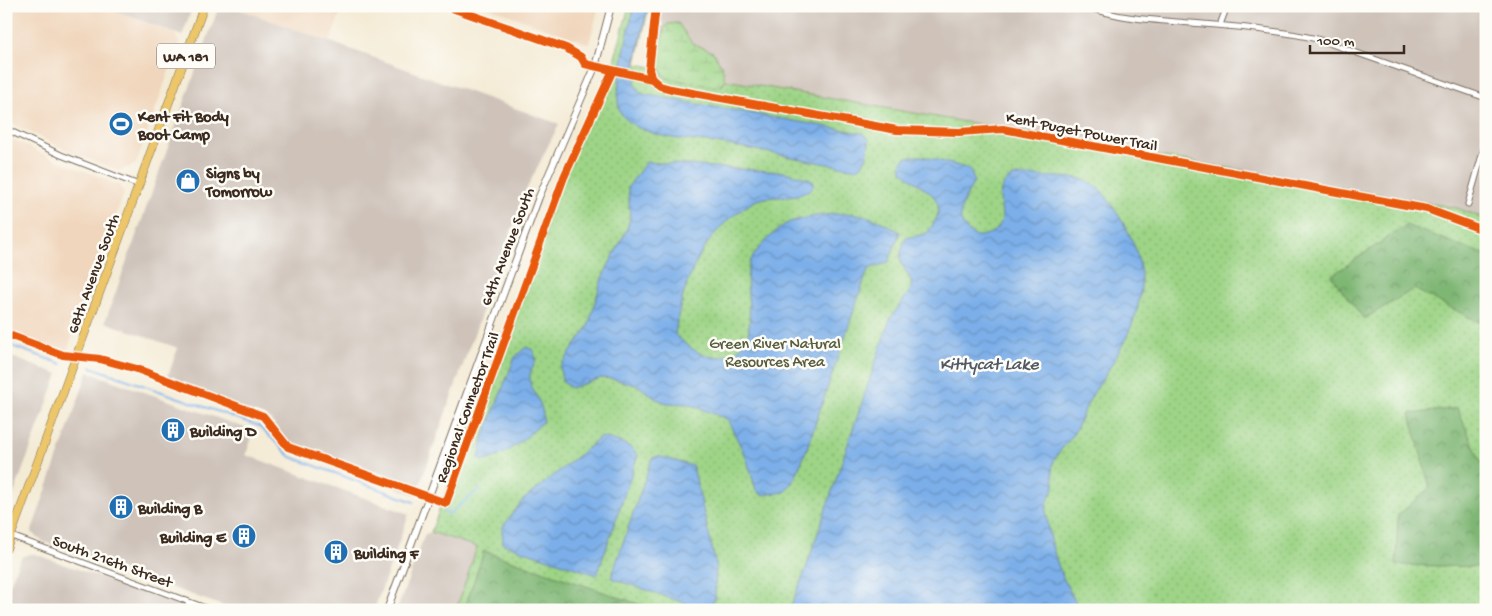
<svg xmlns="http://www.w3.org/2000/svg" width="1492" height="616" font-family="'Gochi Hand',sans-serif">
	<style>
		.built { fill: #f0d6bc }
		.industrial { fill: #cec2b9 }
		.green { fill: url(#green-dots); stroke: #6c7f52 }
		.forest { fill: url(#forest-crowns); stroke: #5c7048 }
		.wetland { fill: url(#wetland-marsh); stroke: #6c7f52 }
		.water { fill: url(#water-waves); stroke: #5c6c84 }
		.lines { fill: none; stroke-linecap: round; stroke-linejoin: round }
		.stream { stroke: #7cafe9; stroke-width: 2 }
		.minor-casing { stroke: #7c6e5e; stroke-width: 7 }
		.tertiary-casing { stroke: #7c6e5e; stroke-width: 8 }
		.primary-casing { stroke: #7c6e5e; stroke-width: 9 }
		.minor { stroke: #fff; stroke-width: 5 }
		.tertiary { stroke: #fff; stroke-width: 6 }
		.primary { stroke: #ecc669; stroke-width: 8 }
		.cycleway-casing { stroke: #fdfcf7; stroke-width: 11 }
		.cycleway { stroke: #e8590c; stroke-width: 8 }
		.labels { text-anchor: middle; stroke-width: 5; stroke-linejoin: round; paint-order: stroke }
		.shield { fill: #fdfcf7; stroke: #75695f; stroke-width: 1 }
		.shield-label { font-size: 15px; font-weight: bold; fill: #3b2a1e }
		.poi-label { font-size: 16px; font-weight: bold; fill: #3b2a1e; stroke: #fdfcf7; text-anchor: start }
		.street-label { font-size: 16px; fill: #3b2a1e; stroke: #fdfcf7 }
		.park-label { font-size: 16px; fill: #585d3d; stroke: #fdfcf7 }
		.water-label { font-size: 18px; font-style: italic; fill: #525965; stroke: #fdfcf7 }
	</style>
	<defs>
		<pattern id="green-dots" width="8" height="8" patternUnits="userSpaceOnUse" patternTransform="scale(1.25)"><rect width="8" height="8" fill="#9dd486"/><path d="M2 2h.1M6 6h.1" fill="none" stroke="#88b673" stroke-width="1.8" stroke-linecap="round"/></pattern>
		<pattern id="forest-crowns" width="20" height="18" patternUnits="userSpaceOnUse" patternTransform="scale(1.25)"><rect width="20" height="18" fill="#7eb673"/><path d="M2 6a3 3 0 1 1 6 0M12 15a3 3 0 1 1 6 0" fill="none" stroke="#68945e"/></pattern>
		<pattern id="wetland-marsh" width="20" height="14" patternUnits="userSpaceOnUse" patternTransform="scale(1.25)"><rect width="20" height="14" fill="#9dd486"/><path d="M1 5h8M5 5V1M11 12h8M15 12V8" fill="none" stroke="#88b673"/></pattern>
		<pattern id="water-waves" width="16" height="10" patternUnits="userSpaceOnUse" patternTransform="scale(1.25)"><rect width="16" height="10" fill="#7cafe9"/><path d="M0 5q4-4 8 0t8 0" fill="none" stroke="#678fbc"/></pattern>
	</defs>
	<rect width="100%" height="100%" fill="#fdfcf7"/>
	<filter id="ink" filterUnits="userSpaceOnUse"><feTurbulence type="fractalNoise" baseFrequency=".02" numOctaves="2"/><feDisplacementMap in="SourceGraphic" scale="10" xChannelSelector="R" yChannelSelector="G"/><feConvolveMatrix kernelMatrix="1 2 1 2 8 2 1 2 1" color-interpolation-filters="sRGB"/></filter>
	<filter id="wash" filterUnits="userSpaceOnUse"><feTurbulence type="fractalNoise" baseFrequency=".0096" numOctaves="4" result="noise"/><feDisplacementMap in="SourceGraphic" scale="20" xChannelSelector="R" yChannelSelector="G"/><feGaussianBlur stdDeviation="1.12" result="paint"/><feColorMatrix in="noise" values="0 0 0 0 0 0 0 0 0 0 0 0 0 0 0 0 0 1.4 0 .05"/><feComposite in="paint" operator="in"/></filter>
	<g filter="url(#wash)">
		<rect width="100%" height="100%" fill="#f4ebd5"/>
		<path class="built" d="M 6,6 L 103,6 L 175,34 L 179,43 L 136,164 L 120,171 L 66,150 L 6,121 Z
			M 230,6 L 343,6 L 330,42 Z
			M 485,6 L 599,6 L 589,44 Z
			M 6,136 L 58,161 L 118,184 L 124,193 L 66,354 L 6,333 Z"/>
		<path class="industrial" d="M 103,6 L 193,6 L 182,36 Z
			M 219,6 L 230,6 L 559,124 L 526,190 L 416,495 L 294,450 L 269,418 L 166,381 L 178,348 L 105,322 Z
			M 661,6 L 1486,6 L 1486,219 L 1457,208 L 725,80 L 723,85 L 667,78 L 656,68 Z
			M 6,355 L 58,374 L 6,515 Z
			M 88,372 L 254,431 L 246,455 L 409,514 L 374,610 L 234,610 L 42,541 L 36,537 L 32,532 L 33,527 Z
			M 431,532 L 477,546 L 456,610 L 397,610 L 425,534 Z
			M 29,554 L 35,554 L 192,610 L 6,610 L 6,595 L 18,563 L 22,557 Z"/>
		<path class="green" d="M 629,6 L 649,6 L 636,64 L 659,68 L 662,75 L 723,85 L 725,80 L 1457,208 L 1486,219 L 1486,610 L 456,610 L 477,547 L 431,532 L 564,171 L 614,61 Z"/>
		<path class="forest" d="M 1406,225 L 1486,255 L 1486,326 L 1414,289 L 1364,319 L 1331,276 Z
			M 1457,408 L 1481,462 L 1486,464 L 1486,567 L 1396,565 L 1398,515 L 1430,488 L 1410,414 Z
			M 484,551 L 656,610 L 464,610 Z"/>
		<path class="wetland" d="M 678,23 L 692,43 L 713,52 L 722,66 L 725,80 L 720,88 L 667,78 C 653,68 662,44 664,29 L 668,24 Z"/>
		<path class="water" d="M 634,6 L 648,6 L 635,64 L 635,85 L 642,94 L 862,133 L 869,139 C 869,152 867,160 858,169 C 814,163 771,152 727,145 C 700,140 669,141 644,130 C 635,127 625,120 620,112 C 612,97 630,24 634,6 Z
			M 912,156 L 922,156 L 970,169 L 974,181 C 965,202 948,219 975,236 C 986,237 1002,230 1002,217 C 1001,200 995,188 1012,177 C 1016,175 1068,177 1076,178 C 1100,182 1106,197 1119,216 C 1159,278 1139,320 1104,377 C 1100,384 1094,391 1090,399 C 1084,410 1080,422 1074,433 C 1068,444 1056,452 1053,464 C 1051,472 1055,479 1054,487 C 1053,493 1048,498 1047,504 C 1045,510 1047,517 1048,523 C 1052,554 1063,583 1081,610 L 789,610 L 804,574 L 890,319 L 911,289 L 911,280 L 901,263 L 900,256 L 905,238 L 926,234 C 957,197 923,192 902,171 L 901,164 L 905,158 Z
			M 646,162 L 784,172 L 811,179 L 814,185 C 804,200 777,195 761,199 C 754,200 747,206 741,210 C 699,239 682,286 675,334 C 688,347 705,361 725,356 C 768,344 739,292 750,262 C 754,251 779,226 790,222 C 808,216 844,211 862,215 C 876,218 887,225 900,232 L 889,262 L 869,269 L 865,278 L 806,451 L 795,478 L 785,492 L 762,495 L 756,490 L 746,457 L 727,419 L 689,404 L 667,403 L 656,399 L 639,386 L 614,379 L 601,378 L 571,388 L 562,381 L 560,367 L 588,327 L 602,278 L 627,229 L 630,218 L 628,187 Z
			M 526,347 L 533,350 L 536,360 C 534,364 531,370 530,375 C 527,390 545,400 543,421 C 529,436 505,457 484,461 L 479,458 L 483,438 L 515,357 Z
			M 601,437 C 614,440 630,443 638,455 L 597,575 L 503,544 L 502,528 L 522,501 Z
			M 658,456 L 693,466 L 716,565 L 715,599 L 705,610 L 611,578 L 652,458 Z"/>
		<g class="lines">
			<path class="stream" d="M 6,344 L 62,364
				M 91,367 L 259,426 L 291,457 L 414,502
				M 444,512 L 449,514 L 480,489"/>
		</g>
	</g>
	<g filter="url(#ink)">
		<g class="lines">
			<defs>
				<path id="minor" d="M 1085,6 C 1119,19 1154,20 1191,23 C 1233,26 1276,30 1317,39 L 1486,98
					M 1220,25 L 1227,6
					M 6,129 L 61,155 L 139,185
					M 1468,204 L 1486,141
					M 6,534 L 211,610
					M 186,610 L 189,602"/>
				<path id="tertiary" d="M 387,610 L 539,197 L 595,67 L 611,6"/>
				<path id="primary" d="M 6,549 L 204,6"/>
			</defs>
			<use href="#minor" class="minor-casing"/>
			<use href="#tertiary" class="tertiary-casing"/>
			<use href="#primary" class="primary-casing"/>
			<use href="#minor" class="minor"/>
			<use href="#tertiary" class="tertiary"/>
			<use href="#primary" class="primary"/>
			<defs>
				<path id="cycleway" d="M 446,6 L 566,48 L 581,57 L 585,64 L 652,79 L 660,86 L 671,89 L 897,130 L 959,132 L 1003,129 L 1427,209 L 1486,231
					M 652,79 L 649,70 L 656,6
					M 6,334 L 63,355 L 100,359 L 137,369 L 263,416 L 288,447 L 446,503 L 564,177 L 612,72"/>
			</defs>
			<use href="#cycleway" class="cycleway-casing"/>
			<use href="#cycleway" class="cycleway"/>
		</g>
	</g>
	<defs>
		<symbol id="stadium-disc" viewBox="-11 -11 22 22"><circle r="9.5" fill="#1f6fb2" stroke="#fdfcf7"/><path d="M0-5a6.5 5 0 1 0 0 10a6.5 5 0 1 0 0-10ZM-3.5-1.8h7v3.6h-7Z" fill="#fff"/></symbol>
		<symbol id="shop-disc" viewBox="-11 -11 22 22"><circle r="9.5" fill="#1f6fb2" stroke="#fdfcf7"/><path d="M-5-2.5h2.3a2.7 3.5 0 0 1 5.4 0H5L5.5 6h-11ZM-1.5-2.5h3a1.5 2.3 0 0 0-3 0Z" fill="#fff"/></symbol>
		<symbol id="building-disc" viewBox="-11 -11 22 22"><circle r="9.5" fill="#1f6fb2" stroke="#fdfcf7"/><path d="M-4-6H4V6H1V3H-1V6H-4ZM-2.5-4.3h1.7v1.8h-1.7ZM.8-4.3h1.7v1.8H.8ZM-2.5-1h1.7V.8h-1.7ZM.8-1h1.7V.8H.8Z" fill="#fff"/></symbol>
	</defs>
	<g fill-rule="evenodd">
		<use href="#stadium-disc" x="107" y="110" width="28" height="28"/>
		<use href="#shop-disc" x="174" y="167" width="28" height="28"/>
		<use href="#building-disc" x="159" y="416" width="28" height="28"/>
		<use href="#building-disc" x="107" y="493" width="28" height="28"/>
		<use href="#building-disc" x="230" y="522" width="28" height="28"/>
		<use href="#building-disc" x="322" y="538" width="28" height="28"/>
	</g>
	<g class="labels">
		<rect class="shield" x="157" y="43.5" width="58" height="25" rx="4"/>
		<g class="shield-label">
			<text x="186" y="61">WA 181</text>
		</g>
		<g class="poi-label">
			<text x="138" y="121">Kent Fit Body<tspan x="138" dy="18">Boot Camp</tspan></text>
			<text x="206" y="178">Signs by<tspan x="206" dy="18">Tomorrow</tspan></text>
			<text x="190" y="436">Building D</text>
			<text x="138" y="513">Building B</text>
			<text x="226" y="542" text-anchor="end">Building E</text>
			<text x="354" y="558">Building F</text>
		</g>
		<g class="street-label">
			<text transform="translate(1082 130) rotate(11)" y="6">Kent Puget Power Trail</text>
			<text transform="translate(506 246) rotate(-69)" y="6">64th Avenue South</text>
			<text transform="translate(92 273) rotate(-70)" y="6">68th Avenue South</text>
			<text transform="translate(466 407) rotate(-70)" y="6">Regional Connector Trail</text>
			<text transform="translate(113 560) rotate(20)" y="6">South 216th Street</text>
		</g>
		<g class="park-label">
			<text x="775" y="348">Green River Natural<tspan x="775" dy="18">Resources Area</tspan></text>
		</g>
		<g class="water-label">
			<text x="989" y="369">Kittycat Lake</text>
		</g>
	</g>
	<rect width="1492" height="616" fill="none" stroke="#fdfcf7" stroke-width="25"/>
	<path d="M1310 45v8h94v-8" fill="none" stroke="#3b2a1e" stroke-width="2.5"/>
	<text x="1317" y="45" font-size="15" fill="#3b2a1e" stroke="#fdfcf7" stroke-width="4" paint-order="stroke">100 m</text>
</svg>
